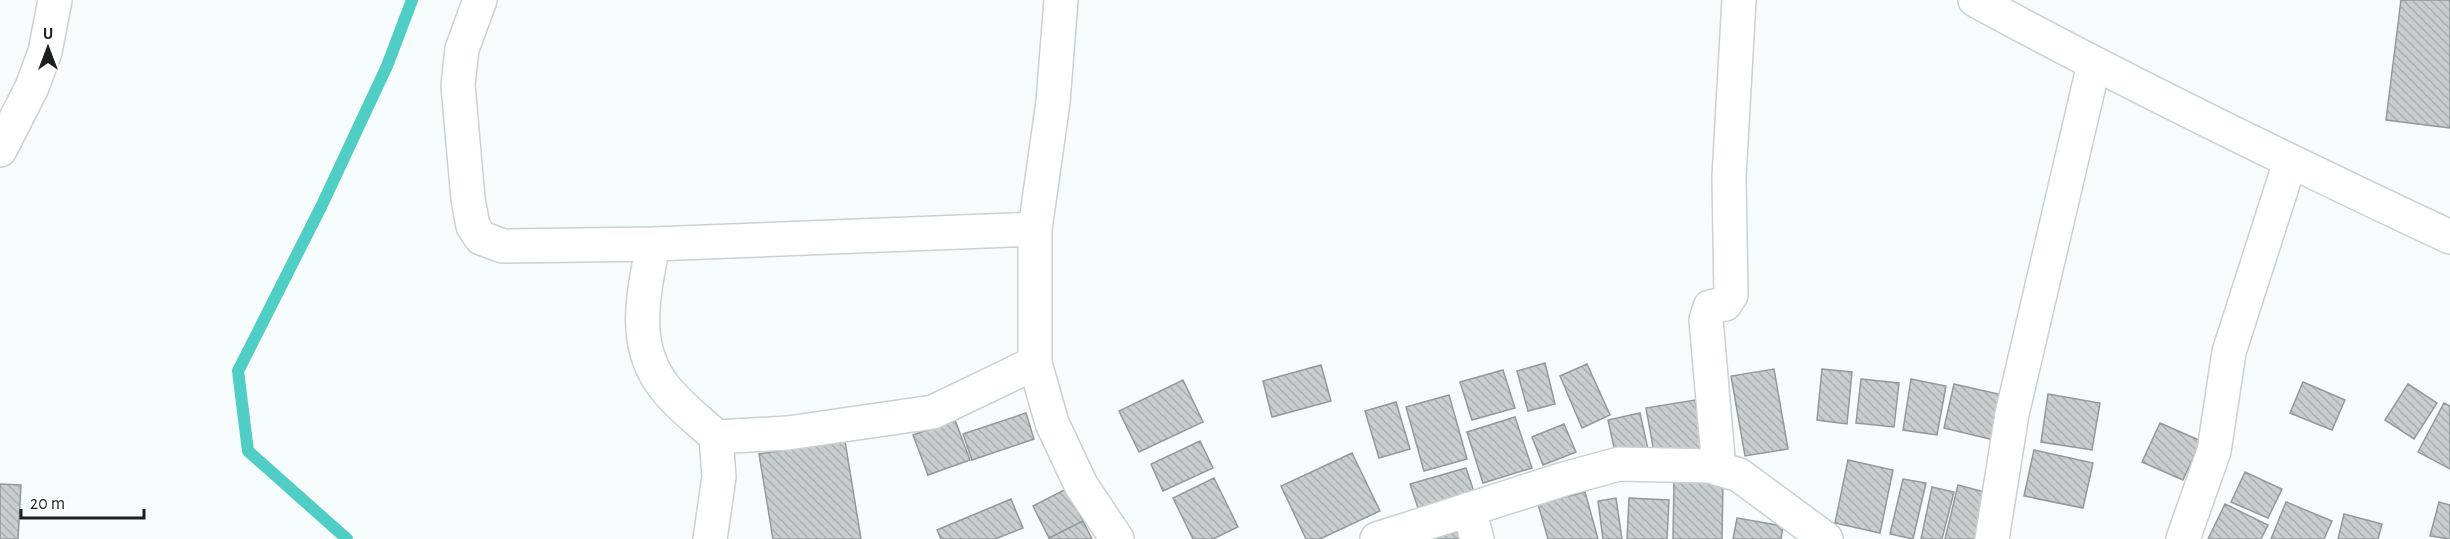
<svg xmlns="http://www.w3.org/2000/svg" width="2450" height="539" font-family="'Alegreya Sans',sans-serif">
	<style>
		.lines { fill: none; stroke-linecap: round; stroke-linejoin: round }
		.stream { stroke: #50cec5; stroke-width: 12 }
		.building { fill: url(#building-back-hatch); stroke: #939999; stroke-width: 1.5 }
		.street-casing { stroke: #cad1d0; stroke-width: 36 }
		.street { stroke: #fff; stroke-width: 33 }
	</style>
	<defs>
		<pattern id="building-back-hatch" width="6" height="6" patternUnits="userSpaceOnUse" patternTransform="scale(1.5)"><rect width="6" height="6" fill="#c7cecd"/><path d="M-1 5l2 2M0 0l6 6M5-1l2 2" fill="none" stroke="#aab1b0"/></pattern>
	</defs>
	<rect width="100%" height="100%" fill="#f6fcfc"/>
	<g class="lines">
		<path class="stream" d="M 347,539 L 248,451 L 238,371 L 321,207 L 387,66 L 412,0"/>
	</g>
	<path class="building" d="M 2401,0 L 2450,0 L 2450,128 L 2386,120 Z
		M 1545,363 L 1555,404 L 1528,411 L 1517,371 Z
		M 1587,364 L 1610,415 L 1582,428 L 1560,376 Z
		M 1321,365 L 1331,401 L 1272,417 L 1263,381 Z
		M 1774,369 L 1788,449 L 1745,456 L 1731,376 Z
		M 1822,369 L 1852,372 L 1847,424 L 1817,420 Z
		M 1503,370 L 1515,408 L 1472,420 L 1460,382 Z
		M 1861,379 L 1899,383 L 1894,427 L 1856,423 Z
		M 1911,379 L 1946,386 L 1937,435 L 1903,430 Z
		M 1183,380 L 1203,422 L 1139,452 L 1119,411 Z
		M 2303,382 L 2345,400 L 2332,430 L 2290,413 Z
		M 1954,384 L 2007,396 L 1998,441 L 1944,428 Z
		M 2408,384 L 2437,403 L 2414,439 L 2385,420 Z
		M 2048,394 L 2100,403 L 2092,450 L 2041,442 Z
		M 1449,395 L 1467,459 L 1424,471 L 1406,407 Z
		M 1695,400 L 1703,450 L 1655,458 L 1646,408 Z
		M 1396,402 L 1410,449 L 1379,458 L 1365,411 Z
		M 2444,403 L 2450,406 L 2450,469 L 2418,452 Z
		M 1026,413 L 1034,439 L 972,460 L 963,434 Z
		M 1640,413 L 1649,454 L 1617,461 L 1608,420 Z
		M 1515,417 L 1532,468 L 1483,483 L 1467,432 Z
		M 955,420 L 970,460 L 928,475 L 913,435 Z
		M 2160,423 L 2201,441 L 2183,480 L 2142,462 Z
		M 1564,424 L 1576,452 L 1543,465 L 1532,437 Z
		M 845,441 L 861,539 L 773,539 L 759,454 Z
		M 1200,441 L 1213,468 L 1163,491 L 1151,464 Z
		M 2034,450 L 2093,463 L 2083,508 L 2024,496 Z
		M 1352,453 L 1380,511 L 1320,539 L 1306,539 L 1281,486 Z
		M 1848,460 L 1893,470 L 1880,533 L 1835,523 Z
		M 1466,468 L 1474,492 L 1418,508 L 1410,484 Z
		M 2245,472 L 2282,489 L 2268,518 L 2231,502 Z
		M 1214,478 L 1238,527 L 1213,539 L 1193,539 L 1173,498 Z
		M 1903,479 L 1926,483 L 1913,539 L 1890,534 Z
		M 1674,480 L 1723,481 L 1722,539 L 1673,539 Z
		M 0,484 L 21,485 L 18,539 L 0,539 Z
		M 1958,485 L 1992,494 L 1981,539 L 1945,539 Z
		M 1932,487 L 1954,492 L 1942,539 L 1921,539 Z
		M 1066,489 L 1083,521 L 1049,538 L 1033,506 Z
		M 1585,492 L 1598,539 L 1548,539 L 1538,504 Z
		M 1616,498 L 1622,539 L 1603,539 L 1598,501 Z
		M 1629,498 L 1669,500 L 1667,539 L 1627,539 Z
		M 1011,499 L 1023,528 L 995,539 L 941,539 L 937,530 Z
		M 2286,502 L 2332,521 L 2324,539 L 2271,539 Z
		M 2439,502 L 2450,505 L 2450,539 L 2430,536 Z
		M 2225,504 L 2268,525 L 2261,539 L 2208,539 Z
		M 2344,514 L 2382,524 L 2378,539 L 2338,539 Z
		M 1737,518 L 1783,526 L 1781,539 L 1733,539 Z
		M 1083,521 L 1092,539 L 1050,539 L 1049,538 Z
		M 1463,525 L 1468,539 L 1422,539 Z"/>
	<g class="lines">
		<defs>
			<path id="street" d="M 480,0 L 462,49 L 458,85 L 468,199 L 473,226 L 481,238 L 503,246 L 653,244 L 1035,229
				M 1061,0 L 1053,102 L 1035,229 L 1035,363 L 1052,423 L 1081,485 L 1117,539
				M 1975,0 C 2131,85 2290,162 2450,237
				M 0,150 L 32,87 L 45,52 L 55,0
				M 653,244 C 644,293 630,346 666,389 C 680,407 700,421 716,437
				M 1719,469 L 1706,320 L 1710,307 L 1725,304 L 1731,295 L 1729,177 L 1739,0
				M 1469,509 L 1477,539
				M 710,539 L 719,477 L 716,437 L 788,433 L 933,412 L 1035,363
				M 1377,539 L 1564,479 L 1619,464 L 1710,466 L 1739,475 L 1826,539
				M 1992,539 L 2012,414 L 2094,64
				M 2183,539 L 2214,451 L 2229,352 L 2290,162"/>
		</defs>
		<use href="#street" class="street-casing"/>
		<use href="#street" class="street"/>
	</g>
	<g transform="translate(48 48)" stroke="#ffffff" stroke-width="4.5" paint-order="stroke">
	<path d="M0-4.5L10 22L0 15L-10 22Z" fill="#1e2020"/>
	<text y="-9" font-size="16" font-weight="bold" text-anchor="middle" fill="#1e2020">U</text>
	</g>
	<path d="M21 509v9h123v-9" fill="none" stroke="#1e2020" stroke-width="3"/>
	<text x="30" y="509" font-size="18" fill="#1e2020" stroke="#ffffff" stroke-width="4.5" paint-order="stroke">20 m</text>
</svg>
